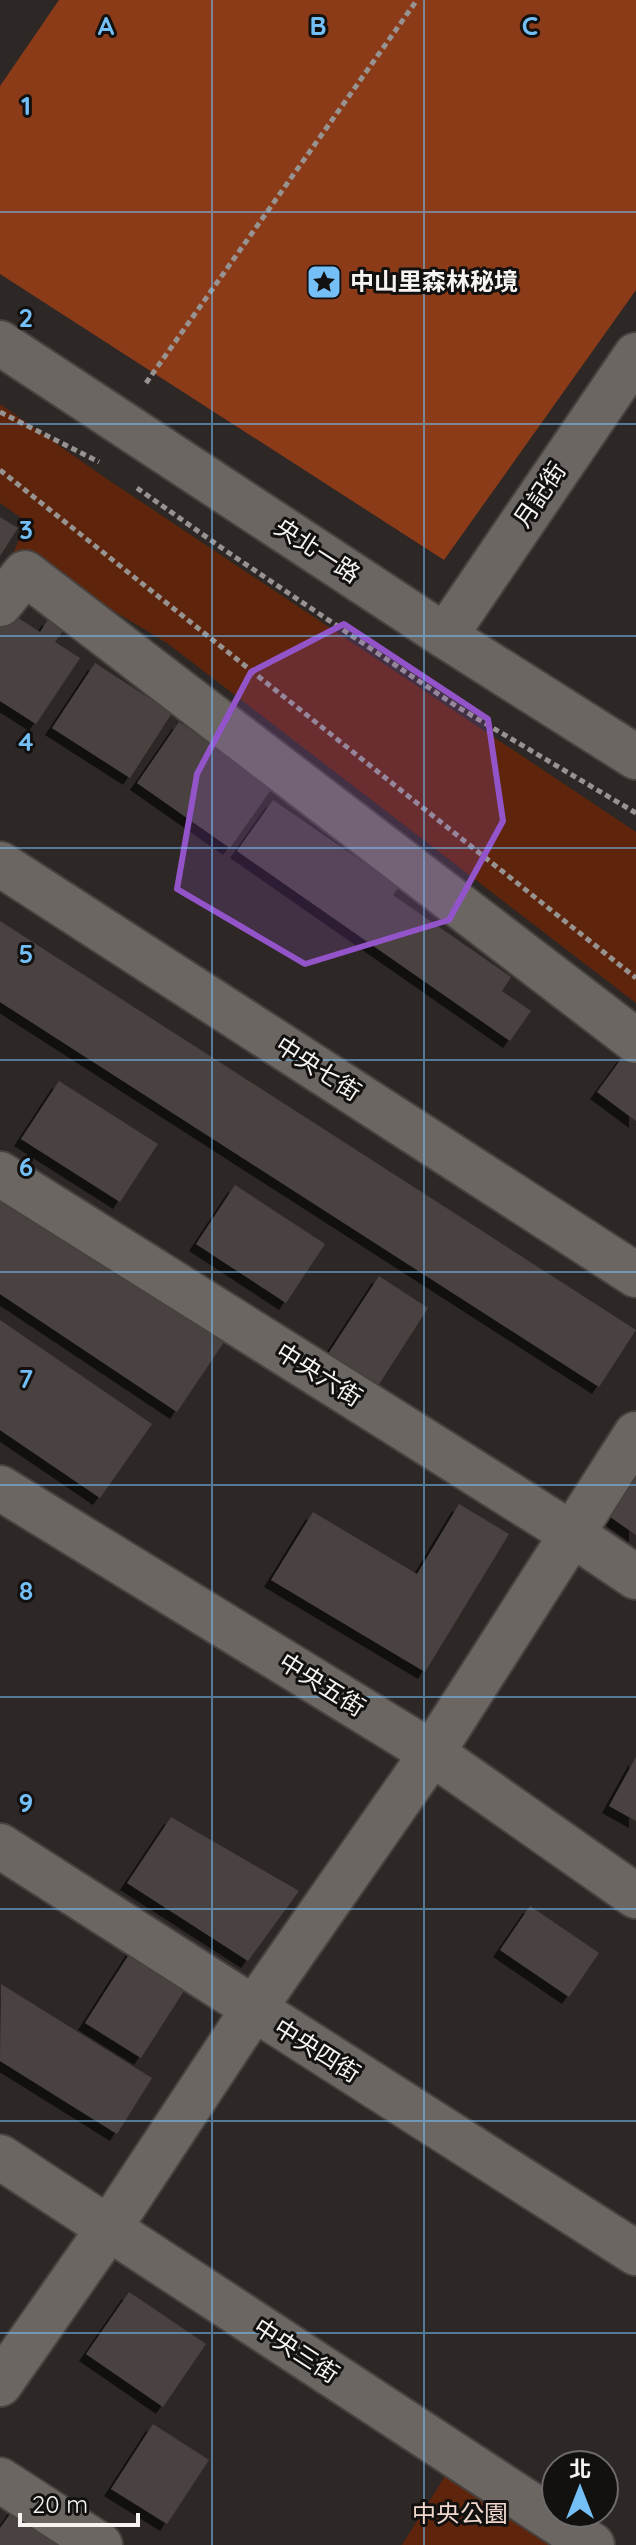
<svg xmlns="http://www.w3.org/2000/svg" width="636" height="2545" font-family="Quicksand,'Noto Sans TC',sans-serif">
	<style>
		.green { fill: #5f250c }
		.forest { fill: #8c3b19 }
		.building { fill: #494341; filter: url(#shadow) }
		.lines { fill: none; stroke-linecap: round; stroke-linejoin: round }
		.minor-casing { stroke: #464240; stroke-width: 48 }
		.path { stroke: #979391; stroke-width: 5; stroke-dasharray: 6 4; stroke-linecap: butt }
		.minor { stroke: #6c6663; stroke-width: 44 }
		.marked { fill: #9454c9; fill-opacity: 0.2; stroke: #9454c9; stroke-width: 6; stroke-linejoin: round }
		.grid { fill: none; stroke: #74c0f6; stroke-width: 2; stroke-opacity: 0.55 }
		.labels { text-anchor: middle; stroke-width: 6; stroke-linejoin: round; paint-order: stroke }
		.poi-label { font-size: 24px; font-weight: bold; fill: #f6f3f1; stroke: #131110; text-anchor: start }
		.street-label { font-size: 24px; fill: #f6f3f1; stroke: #131110 }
		.park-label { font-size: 24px; fill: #efd7ce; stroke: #131110 }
		.grid-label { font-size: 26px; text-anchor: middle; font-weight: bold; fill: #74c0f6; stroke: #131110; stroke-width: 6; stroke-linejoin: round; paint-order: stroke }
	</style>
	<defs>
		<filter id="shadow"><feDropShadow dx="-7" dy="7" stdDeviation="0" flood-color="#0009"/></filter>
	</defs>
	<rect width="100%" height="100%" fill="#2d2725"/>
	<path class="green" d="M 0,404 L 104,477 L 636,832 L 636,1003 L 167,643 L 14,551 L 27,522 L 0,503 Z
		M 447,2473 L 572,2545 L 402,2545 Z"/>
	<path class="forest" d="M 59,0 L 636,0 L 636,290 L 444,560 L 0,274 L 0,86 Z"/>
	<path class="building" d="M 0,517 L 18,528 L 0,556 Z
		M 9,612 L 40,632 L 49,618 L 65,628 L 55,642 L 80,658 L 36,724 L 0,701 L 0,625 Z
		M 95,663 L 172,713 L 130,778 L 52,728 Z
		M 179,722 L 273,787 L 230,848 L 137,783 Z
		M 273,800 L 399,887 L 393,895 L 511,977 L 502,991 L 531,1011 L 510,1041 L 237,851 Z
		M 0,921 L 636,1330 L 599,1387 L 0,1002 Z
		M 624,1055 L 636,1064 L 636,1121 L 597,1092 Z
		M 59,1081 L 158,1144 L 120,1202 L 21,1139 Z
		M 235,1185 L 325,1244 L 286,1303 L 196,1244 Z
		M 0,1193 L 224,1342 L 177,1412 L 0,1294 Z
		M 379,1276 L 428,1308 L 376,1389 L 326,1357 Z
		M 0,1320 L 152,1424 L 100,1498 L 0,1430 Z
		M 636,1457 L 636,1535 L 599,1509 Z
		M 459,1504 L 509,1534 L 425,1672 L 271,1580 L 313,1512 L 417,1574 Z
		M 636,1757 L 636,1821 L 609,1806 Z
		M 171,1817 L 299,1891 L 248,1961 L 127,1883 Z
		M 530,1906 L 599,1953 L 569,1997 L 500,1950 Z
		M 133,1948 L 189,1983 L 141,2058 L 85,2023 Z
		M 1,1984 L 152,2078 L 117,2134 L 0,2061 Z
		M 129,2292 L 206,2344 L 163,2407 L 86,2354 Z
		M 153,2424 L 209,2460 L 167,2524 L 111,2489 Z
		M 15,2507 L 70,2545 L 0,2545 L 0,2528 Z"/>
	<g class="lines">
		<defs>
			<path id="minor" d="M 0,343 L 445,636 L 636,757
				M 0,604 L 25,573 L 636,1041
				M 445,636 L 636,355
				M 0,864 L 636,1275
				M 0,1174 L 572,1534 L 636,1577
				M 0,1488 L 432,1753 L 636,1896
				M 0,1846 L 636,2253
				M 0,2157 L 592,2545
				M 0,2384 L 109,2228 L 253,2010 L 432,1753 L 636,1434
				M 0,2480 L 100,2545"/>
		</defs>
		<use href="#minor" class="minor-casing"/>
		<path class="path" d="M 146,383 L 417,0
			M 0,412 L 99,462
			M 0,470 L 636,978
			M 137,488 L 229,553 L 456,706 L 636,813"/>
		<use href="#minor" class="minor"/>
	</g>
	<path class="marked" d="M 344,624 L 488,719 L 503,821 L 449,920 L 305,964 L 177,889 L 197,774 L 251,672 Z"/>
	<path class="grid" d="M 212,0 L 212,2545M 424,0 L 424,2545M 0,212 L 636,212M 0,424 L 636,424M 0,636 L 636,636M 0,848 L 636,848M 0,1060 L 636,1060M 0,1272 L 636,1272M 0,1485 L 636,1485M 0,1697 L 636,1697M 0,1909 L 636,1909M 0,2121 L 636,2121M 0,2333 L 636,2333"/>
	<defs>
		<symbol id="sight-square" viewBox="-11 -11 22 22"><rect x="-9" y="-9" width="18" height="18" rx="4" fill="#74c0f6" stroke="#131110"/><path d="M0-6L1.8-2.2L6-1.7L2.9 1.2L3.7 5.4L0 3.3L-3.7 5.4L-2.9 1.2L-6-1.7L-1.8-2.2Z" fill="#111"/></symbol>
	</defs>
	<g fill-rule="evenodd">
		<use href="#sight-square" x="304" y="262" width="40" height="40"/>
	</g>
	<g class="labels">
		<g class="poi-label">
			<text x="350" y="290">中山里森林秘境</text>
		</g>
		<g class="street-label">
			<text transform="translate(540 495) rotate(-56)" y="8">月記街</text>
			<text transform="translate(317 551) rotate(33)" y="8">央北一路</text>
			<text transform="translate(318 1069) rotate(33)" y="8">中央七街</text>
			<text transform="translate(319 1375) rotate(32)" y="8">中央六街</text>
			<text transform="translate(322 1685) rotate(32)" y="8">中央五街</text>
			<text transform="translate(317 2051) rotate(32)" y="8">中央四街</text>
			<text transform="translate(296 2351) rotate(33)" y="8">中央三街</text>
		</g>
		<g class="park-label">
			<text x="460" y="2522">中央公園</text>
		</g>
	</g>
	<g class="grid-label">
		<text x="106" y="35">A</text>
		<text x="318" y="35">B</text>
		<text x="530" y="35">C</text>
		<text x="26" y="115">1</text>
		<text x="26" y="327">2</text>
		<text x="26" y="539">3</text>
		<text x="26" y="751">4</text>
		<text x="26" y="963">5</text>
		<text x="26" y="1176">6</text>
		<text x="26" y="1388">7</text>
		<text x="26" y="1600">8</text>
		<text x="26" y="1812">9</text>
	</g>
	<g transform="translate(580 2489)"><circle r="38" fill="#131110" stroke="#6e6b6a" stroke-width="2"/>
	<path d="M0-6L14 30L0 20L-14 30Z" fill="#74c0f6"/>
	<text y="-12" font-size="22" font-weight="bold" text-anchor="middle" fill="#f6f3f1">北</text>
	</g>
	<path d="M20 2513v12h118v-12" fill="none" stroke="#f6f3f1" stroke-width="4"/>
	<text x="32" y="2513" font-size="24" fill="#f6f3f1" stroke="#131110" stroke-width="6" paint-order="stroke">20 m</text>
</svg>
